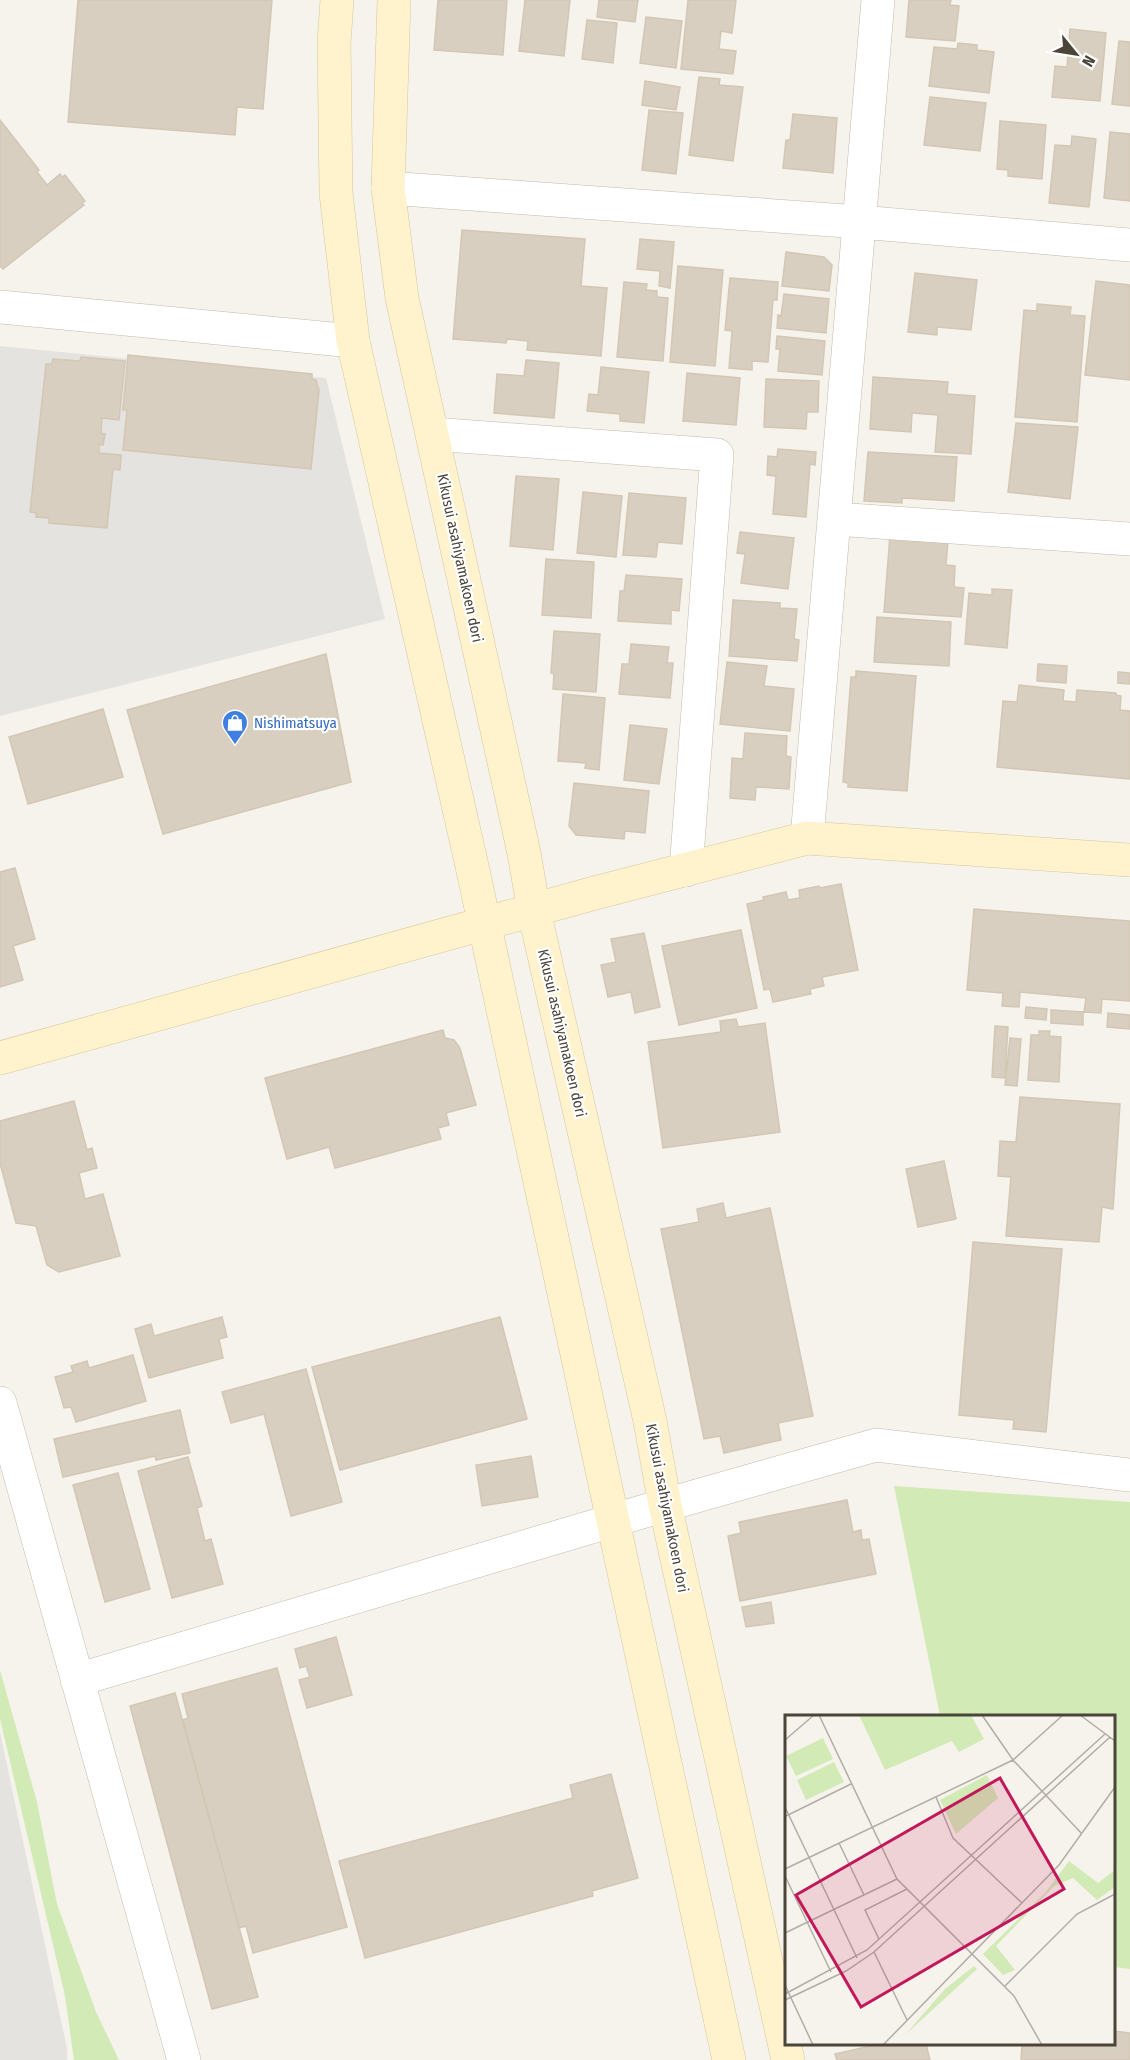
<svg xmlns="http://www.w3.org/2000/svg" width="1130" height="2060" font-family="'Fira Sans Condensed',sans-serif">
	<style>
		.green { fill: #d2eab5 }
		.parking { fill: #e5e3e0 }
		.building { fill: #d8cfc1; stroke: #d3c7b4; stroke-width: 1.5 }
		.lines { fill: none; stroke-linecap: round; stroke-linejoin: round }
		.street-casing { stroke: #c2bbae; stroke-width: 34 }
		.secondary-casing { stroke: #d6c79b; stroke-width: 34 }
		.street { stroke: #fff; stroke-width: 33 }
		.secondary { stroke: #fff3cd; stroke-width: 33 }
		.labels { text-anchor: middle; stroke-width: 4.5; stroke-linejoin: round; paint-order: stroke }
		.street-label { font-size: 15px; fill: #4b4439; stroke: #fff }
		.shop-label { font-size: 15px; fill: #366cbe; stroke: #fff; text-anchor: start }
		.inset-road { fill: none; stroke: #b2ada4; stroke-width: 1.5 }
		.view { fill: #c2185b; fill-opacity: 0.15; stroke: #c2185b; stroke-width: 3 }
		.inset-edge { fill: none; stroke: #4b4439; stroke-width: 3 }
	</style>
	<rect width="100%" height="100%" fill="#f6f3ec"/>
	<path class="green" d="M 894,1486 L 1130,1502 L 1130,1969 L 1114,1967 L 1114,1716 L 940,1716 Z
		M 0,1670 L 37,1802 L 57,1904 L 96,2012 L 119,2060 L 74,2060 L 65,1996 L 0,1719 Z"/>
	<path class="parking" d="M 0,346 L 326,378 L 385,619 L 0,716 Z
		M 0,1732 L 67,2049 L 67,2060 L 0,2060 Z"/>
	<path class="building" d="M 78,0 L 272,0 L 263,109 L 237,107 L 235,135 L 68,122 Z
		M 438,0 L 507,0 L 503,55 L 434,50 Z
		M 525,0 L 570,0 L 564,56 L 519,51 Z
		M 599,0 L 638,0 L 635,22 L 597,17 Z
		M 688,0 L 736,0 L 732,33 L 721,31 L 719,49 L 736,51 L 733,74 L 681,69 Z
		M 909,0 L 951,0 L 950,5 L 959,6 L 955,41 L 906,37 Z
		M 646,17 L 682,21 L 676,68 L 640,63 Z
		M 587,20 L 617,23 L 613,63 L 582,59 Z
		M 1070,29 L 1106,33 L 1100,101 L 1052,97 L 1055,66 L 1067,67 Z
		M 1119,41 L 1130,42 L 1130,106 L 1112,104 Z
		M 958,43 L 977,45 L 977,50 L 994,52 L 989,93 L 929,86 L 934,47 L 957,49 Z
		M 699,77 L 720,79 L 719,85 L 743,87 L 733,161 L 689,155 Z
		M 645,81 L 680,87 L 676,110 L 642,105 Z
		M 930,97 L 986,103 L 980,151 L 924,145 Z
		M 649,110 L 683,113 L 676,174 L 642,170 Z
		M 793,114 L 837,118 L 833,173 L 783,168 L 786,140 L 790,140 Z
		M 0,120 L 39,170 L 37,172 L 47,185 L 60,174 L 62,177 L 65,175 L 85,201 L 82,203 L 84,205 L 3,269 L 0,266 Z
		M 1000,121 L 1046,125 L 1042,179 L 1008,176 L 1008,170 L 997,169 Z
		M 1110,132 L 1130,134 L 1130,201 L 1104,198 Z
		M 1072,136 L 1096,139 L 1089,207 L 1049,203 L 1055,145 L 1071,146 Z
		M 462,230 L 585,239 L 581,286 L 607,288 L 601,356 L 527,350 L 528,341 L 507,339 L 506,343 L 453,339 Z
		M 640,239 L 674,242 L 670,288 L 659,286 L 660,271 L 637,269 Z
		M 786,252 L 824,257 L 832,265 L 829,291 L 782,286 Z
		M 678,266 L 723,270 L 715,366 L 670,362 Z
		M 915,273 L 977,280 L 971,330 L 937,327 L 937,335 L 908,332 Z
		M 730,278 L 778,282 L 777,300 L 773,300 L 768,362 L 752,361 L 752,370 L 729,368 L 732,331 L 725,330 Z
		M 1096,281 L 1130,285 L 1130,380 L 1085,375 Z
		M 624,282 L 647,284 L 646,290 L 657,291 L 657,297 L 668,298 L 663,361 L 617,357 Z
		M 784,294 L 829,299 L 826,333 L 777,328 L 778,315 L 781,316 Z
		M 1037,304 L 1071,307 L 1070,315 L 1085,316 L 1077,422 L 1015,417 L 1024,310 L 1037,311 Z
		M 777,336 L 825,341 L 822,375 L 778,371 L 780,349 L 776,349 Z
		M 128,355 L 312,374 L 312,379 L 316,380 L 319,390 L 311,469 L 123,450 L 127,410 L 123,410 Z
		M 81,357 L 125,361 L 119,420 L 102,418 L 101,433 L 105,434 L 103,445 L 99,444 L 99,453 L 121,455 L 120,470 L 113,469 L 107,528 L 49,523 L 49,518 L 36,517 L 36,513 L 30,512 L 46,364 L 52,364 L 53,359 L 80,361 Z
		M 526,360 L 559,363 L 554,418 L 494,413 L 497,374 L 524,376 Z
		M 601,367 L 649,372 L 644,423 L 620,421 L 620,414 L 587,411 L 589,394 L 598,395 Z
		M 687,373 L 740,378 L 736,425 L 683,421 Z
		M 873,377 L 948,382 L 947,394 L 975,396 L 971,454 L 935,452 L 938,415 L 912,413 L 911,432 L 870,429 Z
		M 766,379 L 819,381 L 818,412 L 807,412 L 806,429 L 764,427 Z
		M 1016,423 L 1078,427 L 1070,499 L 1008,492 Z
		M 778,449 L 816,452 L 815,465 L 810,464 L 806,517 L 773,514 L 776,476 L 767,475 L 768,456 L 777,457 Z
		M 868,452 L 957,457 L 954,501 L 902,498 L 902,503 L 864,501 Z
		M 516,476 L 559,479 L 553,550 L 510,546 Z
		M 583,492 L 622,496 L 616,557 L 577,553 Z
		M 629,493 L 686,498 L 682,544 L 658,542 L 656,557 L 623,555 Z
		M 740,532 L 794,538 L 788,589 L 741,583 L 745,554 L 737,553 Z
		M 890,535 L 948,540 L 946,565 L 955,566 L 954,587 L 964,588 L 961,617 L 884,612 Z
		M 546,559 L 594,562 L 591,618 L 542,615 Z
		M 626,575 L 682,579 L 679,611 L 671,610 L 671,624 L 618,621 L 620,591 L 624,591 Z
		M 992,589 L 1012,590 L 1007,648 L 965,644 L 969,593 L 992,595 Z
		M 733,600 L 780,603 L 780,608 L 797,609 L 794,639 L 799,640 L 797,661 L 729,656 Z
		M 877,617 L 951,622 L 949,666 L 874,662 Z
		M 554,631 L 600,634 L 596,692 L 553,689 L 554,674 L 551,673 Z
		M 631,644 L 669,647 L 667,663 L 673,663 L 670,698 L 619,694 L 622,664 L 629,664 Z
		M 326,654 L 351,782 L 163,834 L 127,710 Z
		M 727,662 L 767,666 L 764,686 L 794,689 L 790,731 L 720,724 Z
		M 1038,664 L 1067,666 L 1066,683 L 1037,681 Z
		M 856,671 L 916,676 L 907,791 L 848,787 L 848,783 L 843,782 L 851,677 L 856,677 Z
		M 1118,672 L 1130,673 L 1130,684 L 1118,683 Z
		M 1019,685 L 1064,690 L 1063,701 L 1076,702 L 1077,690 L 1116,693 L 1116,695 L 1121,696 L 1120,710 L 1130,711 L 1130,779 L 997,767 L 1003,701 L 1017,702 Z
		M 563,694 L 605,698 L 599,770 L 585,768 L 586,763 L 558,761 Z
		M 103,709 L 123,777 L 28,804 L 9,737 Z
		M 630,725 L 667,729 L 659,784 L 624,780 Z
		M 745,733 L 787,736 L 786,756 L 791,757 L 789,789 L 756,787 L 755,800 L 730,798 L 732,758 L 743,759 Z
		M 574,783 L 649,791 L 645,833 L 625,831 L 624,839 L 576,835 L 569,826 Z
		M 15,868 L 35,939 L 13,946 L 23,980 L 0,987 L 0,872 Z
		M 841,884 L 858,970 L 822,977 L 824,986 L 810,989 L 811,994 L 773,1002 L 770,989 L 764,990 L 747,904 L 764,900 L 763,897 L 786,892 L 788,900 L 800,898 L 799,890 L 819,886 L 820,888 Z
		M 974,909 L 1130,921 L 1130,1001 L 1102,999 L 1101,1013 L 1084,1012 L 1086,998 L 1020,992 L 1019,1007 L 1002,1006 L 1003,993 L 967,990 Z
		M 741,930 L 757,1008 L 679,1025 L 662,946 Z
		M 644,933 L 660,1007 L 635,1013 L 631,992 L 608,997 L 601,965 L 616,962 L 611,939 Z
		M 1026,1007 L 1047,1009 L 1046,1020 L 1025,1018 Z
		M 1051,1010 L 1083,1012 L 1083,1025 L 1051,1023 Z
		M 1108,1013 L 1130,1015 L 1130,1029 L 1107,1027 Z
		M 736,1019 L 738,1027 L 765,1023 L 780,1132 L 663,1148 L 648,1042 L 721,1032 L 720,1021 Z
		M 995,1026 L 1008,1027 L 1005,1078 L 992,1077 Z
		M 443,1030 L 445,1038 L 454,1040 L 460,1048 L 476,1105 L 446,1113 L 449,1125 L 438,1128 L 441,1139 L 335,1168 L 329,1147 L 287,1159 L 265,1078 Z
		M 1039,1031 L 1050,1031 L 1049,1036 L 1061,1037 L 1059,1082 L 1028,1080 L 1031,1035 L 1039,1035 Z
		M 1010,1038 L 1021,1039 L 1017,1086 L 1005,1085 Z
		M 1020,1097 L 1120,1104 L 1113,1209 L 1102,1207 L 1099,1242 L 1006,1236 L 1011,1177 L 998,1176 L 1000,1141 L 1016,1142 Z
		M 74,1101 L 87,1150 L 92,1148 L 97,1168 L 79,1173 L 85,1199 L 103,1194 L 120,1256 L 59,1272 L 47,1265 L 36,1226 L 16,1223 L 0,1163 L 0,1121 Z
		M 944,1161 L 956,1219 L 918,1227 L 906,1169 Z
		M 723,1203 L 726,1218 L 770,1208 L 813,1416 L 778,1423 L 781,1440 L 724,1453 L 720,1436 L 704,1439 L 661,1229 L 699,1222 L 697,1209 Z
		M 973,1242 L 1062,1249 L 1046,1432 L 1013,1429 L 1014,1420 L 959,1415 Z
		M 222,1317 L 227,1337 L 219,1339 L 223,1358 L 149,1378 L 135,1329 L 151,1324 L 154,1336 Z
		M 500,1317 L 527,1419 L 340,1470 L 312,1367 Z
		M 133,1355 L 146,1401 L 76,1422 L 71,1407 L 64,1408 L 55,1377 L 73,1372 L 71,1366 L 87,1361 L 89,1368 Z
		M 306,1369 L 342,1502 L 291,1516 L 264,1414 L 231,1423 L 222,1392 Z
		M 180,1410 L 190,1453 L 156,1460 L 155,1456 L 63,1477 L 54,1439 Z
		M 531,1456 L 538,1497 L 482,1506 L 476,1465 Z
		M 188,1457 L 202,1506 L 197,1508 L 205,1541 L 211,1539 L 223,1584 L 172,1598 L 138,1471 Z
		M 118,1473 L 150,1589 L 105,1602 L 73,1485 Z
		M 847,1500 L 853,1532 L 861,1530 L 862,1540 L 869,1539 L 876,1574 L 740,1601 L 728,1536 L 741,1533 L 739,1522 Z
		M 771,1602 L 774,1623 L 746,1627 L 742,1607 Z
		M 336,1637 L 352,1695 L 307,1708 L 299,1680 L 310,1677 L 306,1666 L 300,1668 L 295,1649 Z
		M 277,1668 L 347,1927 L 253,1953 L 246,1926 L 239,1928 L 183,1720 L 188,1718 L 182,1694 Z
		M 175,1693 L 258,1997 L 212,2009 L 130,1706 Z
		M 611,1774 L 638,1878 L 592,1891 L 593,1896 L 365,1958 L 339,1861 L 573,1798 L 570,1785 Z
		M 1114,2031 L 1130,2033 L 1130,2060 L 1021,2060 L 1022,2044 L 1114,2044 Z
		M 879,2044 L 926,2044 L 930,2060 L 837,2060 L 835,2054 Z"/>
	<g class="lines">
		<defs>
			<path id="street" d="M 388,188 L 860,222 L 1130,245
				M 0,307 L 353,341
				M 433,434 L 717,455 L 686,870
				M 835,519 L 1130,539
				M 807,838 L 878,0
				M 0,1403 L 184,2060
				M 77,1680 L 665,1505 L 876,1445 L 1130,1475"/>
			<path id="secondary" d="M 337,0 L 334,43 L 336,193 L 353,341 L 472,866 L 729,2060
				M 394,0 L 388,188 L 402,298 L 524,853 L 534,911 L 650,1421 L 665,1505 L 788,2060
				M 0,1058 L 591,894 L 807,838 L 1130,860"/>
		</defs>
		<use href="#street" class="street-casing"/>
		<use href="#secondary" class="secondary-casing"/>
		<use href="#street" class="street"/>
		<use href="#secondary" class="secondary"/>
	</g>
	<defs>
		<symbol id="shop-pin" viewBox="-11 -11 22 30"><path d="M0 17L-7.5 6A9.5 9.5 0 1 1 7.5 6Z" fill="#3f7fe0" stroke="#fff"/><path d="M-5-2.5h2.3a2.7 3.5 0 0 1 5.4 0H5L5.5 6h-11ZM-1.5-2.5h3a1.5 2.3 0 0 0-3 0Z" fill="#fff"/></symbol>
	</defs>
	<g fill-rule="evenodd">
		<use href="#shop-pin" x="220" y="708" width="30" height="40"/>
	</g>
	<g class="labels">
		<g class="street-label">
			<text transform="translate(460 558) rotate(78)" y="5">Kikusui asahiyamakoen dori</text>
			<text transform="translate(562 1033) rotate(77)" y="5">Kikusui asahiyamakoen dori</text>
			<text transform="translate(667 1508) rotate(79)" y="5">Kikusui asahiyamakoen dori</text>
		</g>
		<g class="shop-label">
			<text x="254" y="728">Nishimatsuya</text>
		</g>
	</g>
	<g transform="translate(785 1715)">
		<rect width="330" height="330" fill="#f6f3ec"/>
		<path d="M 74,0 L 186,0 L 199,24 L 174,37 L 167,26 L 100,55 ZM 38,23 L 48,44 L 11,61 L 1,41 ZM 49,47 L 59,67 L 21,85 L 12,65 ZM 202,60 L 213,83 L 171,119 L 155,85 ZM 284,146 L 313,168 L 330,155 L 330,172 L 312,185 L 288,163 L 269,171 L 211,231 L 230,255 L 218,260 L 198,239 L 260,178 ZM 189,251 L 192,254 L 120,320 L 160,274 Z" fill="#d2eab5"/>
		<path class="inset-road" d="M 34,0 L 112,164 L 229,281 L 257,330M 197,0 L 228,45 L 297,119M 295,0 L 330,26M 0,25 L 29,0M 151,82 L 168,123 L 237,188M 0,92 L 72,243M 1,101 L 66,69M 54,128 L 79,180M 0,154 L 228,45 L 278,0M 0,161 L 46,257M 0,218 L 112,164M 94,224 L 80,195 L 122,174M 89,237 L 122,305M 0,270 L 28,330M 220,271 L 292,199 L 330,179M 0,279 L 82,235 L 320,19M 0,285 L 61,256 L 89,237 L 325,22M 98,330 L 274,150 L 330,72"/>
		<path class="view" d="M 215,63 L 279,174 L 76,292 L 11,180 Z"/>
		<rect width="330" height="330" class="inset-edge"/>
	</g>
	<g transform="translate(1076 54) rotate(120)" stroke="#ffffff" stroke-width="4.5" paint-order="stroke">
	<path d="M0-4.5L10 22L0 15L-10 22Z" fill="#4b4439"/>
	<text y="-9" font-size="16" font-weight="bold" text-anchor="middle" fill="#4b4439">N</text>
	</g>
</svg>
